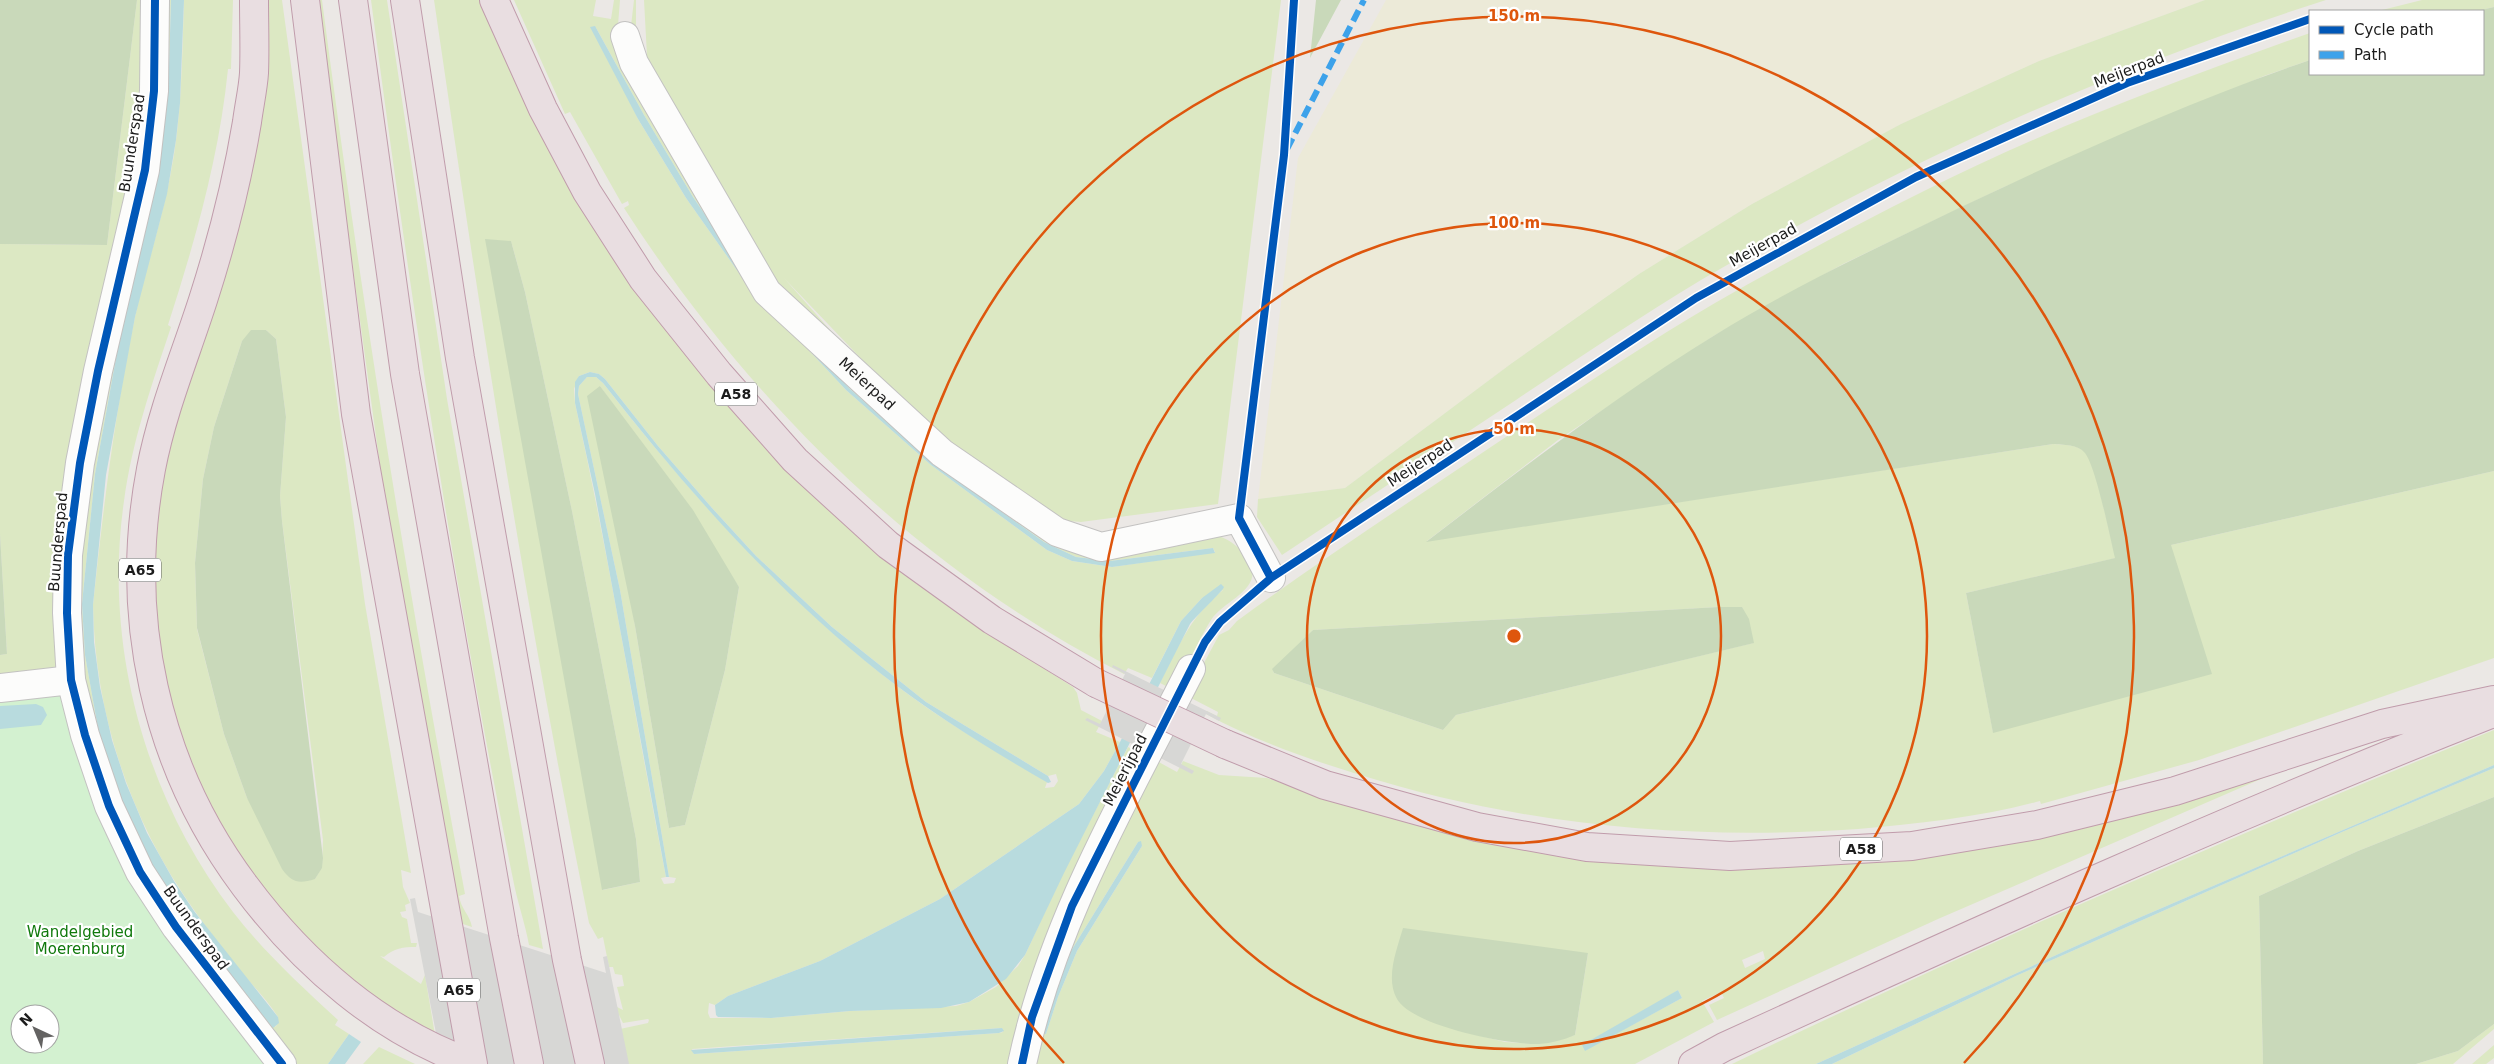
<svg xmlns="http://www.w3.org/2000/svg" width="2494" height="1064" font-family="'DejaVu Sans',sans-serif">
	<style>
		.farmland { fill: #ecead8 }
		.grass { fill: #dce8c3; fill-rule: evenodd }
		.forest { fill: #c9d9ba }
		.park { fill: #d3f1d0; fill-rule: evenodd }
		.water { fill: #b8dbde }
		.pier { fill: #d7d7d5 }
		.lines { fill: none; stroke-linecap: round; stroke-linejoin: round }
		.minor-casing { stroke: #c3c2c1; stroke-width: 30 }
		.motorway-casing { stroke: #c09cab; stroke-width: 30 }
		.minor { stroke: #fcfcfb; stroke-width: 28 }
		.motorway { stroke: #e9dee1; stroke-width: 28 }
		.motorway-bridge-casing { stroke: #c09cab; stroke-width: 30; stroke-linecap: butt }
		.motorway-bridge { stroke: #e9dee1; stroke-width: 28 }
		.quiet { stroke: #3da2ea; stroke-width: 6; stroke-dasharray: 12 6; stroke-linecap: butt }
		.cycleway-casing { stroke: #fff; stroke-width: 11 }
		.cycleway { stroke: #0057b8; stroke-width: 8 }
		.ring { fill: none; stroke: #de560d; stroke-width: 2.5 }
		.labels { text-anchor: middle; stroke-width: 4.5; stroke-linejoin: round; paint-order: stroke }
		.shield { fill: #fff; stroke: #606060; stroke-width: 1 }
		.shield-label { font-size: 14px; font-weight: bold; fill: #1c1c1c }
		.street-label { font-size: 15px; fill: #1c1c1c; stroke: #fff }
		.park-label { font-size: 15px; fill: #10790c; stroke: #fff }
		.centre { fill: #de560d; stroke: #fff; stroke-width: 2.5 }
		.ring-label { font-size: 15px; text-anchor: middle; font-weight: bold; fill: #de560d; stroke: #fff; stroke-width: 4.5; stroke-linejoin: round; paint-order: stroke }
	</style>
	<rect width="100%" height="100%" fill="#ebe8e5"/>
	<path class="farmland" d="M 1386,0 L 2205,0 L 2039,61 L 1901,124 L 1752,204 L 1639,274 L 1512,363 L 1345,488 L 1258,499 L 1298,158 Z"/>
	<path class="grass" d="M 137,0 L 147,0 L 148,66 L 59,662 L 51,671 L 0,681 L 0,655 L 7,654 L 0,534 L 0,244 L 107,245 Z
		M 162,0 L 171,0 L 169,68 L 154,193 L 124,314 L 95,474 L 82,604 L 85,655 L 99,734 L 137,838 L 276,1027 L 278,1017 C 268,1001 254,987 242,973 C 225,953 209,931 194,910 C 130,820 95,715 93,605 C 103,509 115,412 135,317 C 145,270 161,224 170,177 C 182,119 182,59 184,0 L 233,0 L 231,69 L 228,69 C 219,158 195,241 168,325 L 171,327 C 152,384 132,441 124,501 C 103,646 145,797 233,912 C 264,952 301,986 338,1020 L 335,1025 L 349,1034 L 328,1064 L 293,1064 L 143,864 L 81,681 L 75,589 Z
		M 264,0 L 282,0 L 365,604 L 411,873 L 401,870 L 403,887 L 410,903 L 405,905 L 406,911 L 400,912 L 402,917 L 407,919 L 411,943 L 417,943 L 416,947 C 403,947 394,948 384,957 L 380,956 L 421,984 L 425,975 L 435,1035 L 413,1024 L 342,976 L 250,880 L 177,739 L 153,616 L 156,502 ZM 266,330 L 276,339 L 286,417 L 280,496 L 282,521 L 323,840 L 322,867 L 315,879 L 247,798 L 224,734 L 197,629 L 195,563 L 203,479 L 214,427 L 242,341 Z
		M 316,0 L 322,0 C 361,299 409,598 465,894 L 459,896 C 461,909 470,915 472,927 L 457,922 L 397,589 Z
		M 371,0 L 387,0 L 447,399 L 543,949 L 529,945 C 525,923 517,901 513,879 C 454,589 410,294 371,0 Z
		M 434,0 L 481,0 L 653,313 L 710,385 L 768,449 L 912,579 L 958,614 L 1073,687 L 1077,693 L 1081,710 L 1102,721 L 1096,732 L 1120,742 L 1104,771 L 1079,804 L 940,899 L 820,961 L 728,996 L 715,1005 L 709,1003 L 708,1013 L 710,1018 L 771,1018 L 850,1011 L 956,1006 L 969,1002 L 996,987 L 1018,966 L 1025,955 L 1063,873 L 1128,747 L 1136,751 L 1010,1064 L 628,1064 L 620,1029 L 648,1023 L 649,1020 L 648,1019 L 623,1023 L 617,1011 L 617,1007 L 623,1010 L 617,987 L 624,986 L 622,975 L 615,974 L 613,967 L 609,967 L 603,937 L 598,939 L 589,923 C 527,618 479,309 434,0 ZM 511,241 L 525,292 L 572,511 L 636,839 L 640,882 L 603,890 ZM 590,372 L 599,374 L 605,379 L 658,446 L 712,508 L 756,556 L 832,627 L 926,702 L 1048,776 L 1056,774 L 1058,781 L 1054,787 L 1045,788 L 1047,782 C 990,748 931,714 879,672 C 775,588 685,488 603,383 L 596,377 L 587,377 L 579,386 L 578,394 L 620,590 L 669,877 L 676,878 L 674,883 L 664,884 L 661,878 L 666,877 C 635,719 610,560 575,403 L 574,389 L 579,376 ZM 600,386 L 739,587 L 725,670 L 685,825 L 669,828 L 635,626 ZM 1002,1028 L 1003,1032 L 999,1033 L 694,1054 L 692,1049 Z
		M 514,0 L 596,0 L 593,16 L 611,19 L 614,0 L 620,0 L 618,25 L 737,249 L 1053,540 L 1214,535 C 1227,538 1236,544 1245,555 C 1270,588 1226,598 1211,620 C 1197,642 1188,670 1168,687 L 1160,683 C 1177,648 1192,614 1223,590 L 1202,598 L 1181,621 L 1152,678 L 1128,668 L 1124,674 C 917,569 749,402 624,208 L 629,205 L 628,201 L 622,204 L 570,112 L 565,114 ZM 595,26 L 644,115 L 693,197 L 751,282 L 850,389 L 933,463 L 1044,542 L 1076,557 L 1110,561 L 1213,548 L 1215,552 L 1112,567 L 1072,561 L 1047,550 L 931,465 L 846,390 L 746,283 L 686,198 L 638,119 Z
		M 634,0 L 636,0 L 636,29 L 647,56 L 644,0 L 1281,0 L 1218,504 L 1081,522 L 1069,521 L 1070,531 L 984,476 L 795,302 L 775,279 L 756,254 L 687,143 L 631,26 ZM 784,278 L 871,369 L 839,340 Z
		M 2205,0 L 2326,0 C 2109,69 1898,165 1701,280 C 1638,318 1577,359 1516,400 C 1438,452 1360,503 1282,555 L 1257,517 L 1258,499 L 1345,488 L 1512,363 L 1639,274 L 1752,204 L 1901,124 L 2039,61 Z
		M 2422,0 L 2494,0 L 2494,7 L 2477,11 L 2378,11 Z
		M 2310,33 L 2310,60 L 2264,76 L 2004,187 L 1843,264 L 1715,335 L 1558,440 L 1427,541 L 2053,444 C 2064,445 2078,444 2086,453 C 2097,468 2110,537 2116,558 L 1966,593 L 1993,732 L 2171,545 L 2494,471 L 2494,658 L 2199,760 L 2041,804 L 2040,801 C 1982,817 1918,824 1858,829 C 1689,841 1519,825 1357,774 C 1305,758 1254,740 1206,714 L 1207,711 L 1217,716 L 1218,712 L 1191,698 L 1184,700 L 1219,635 L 1229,630 L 1237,621 C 1315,564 1396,511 1476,457 C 1555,405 1633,351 1715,303 C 1783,264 1852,227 1922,192 C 2047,129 2178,80 2310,33 ZM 1719,607 L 1742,607 L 1753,643 L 1456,715 L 1443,730 L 1274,673 L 1273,671 L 1313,630 Z
		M 2494,730 L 2494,765 L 2127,923 L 1816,1064 L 1732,1064 C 1982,944 2237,834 2494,730 Z
		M 1155,760 L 1177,772 L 1183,761 L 1219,775 L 1267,778 L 1340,804 L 1463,837 L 1756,867 L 1814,866 L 1887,860 L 2305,760 L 1938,919 L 1717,1020 L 1709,1005 L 1724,998 L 1721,992 L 1702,1001 L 1714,1022 L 1635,1064 L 1025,1064 L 1036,1019 ZM 1138,842 L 1142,846 L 1077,951 L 1058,997 L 1046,1034 L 1042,1033 L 1071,951 ZM 1763,951 L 1765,959 L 1745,968 L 1742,960 ZM 1588,953 L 1575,1035 L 1538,1044 L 1505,1042 L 1469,1033 ZM 1678,990 L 1682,998 L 1585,1050 Z
		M 2494,768 L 2494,797 L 2358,851 L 2259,896 L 2263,1064 L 1832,1064 L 2018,975 L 2342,832 Z
		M 2494,1024 L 2494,1029 L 2453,1064 L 2416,1064 L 2458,1051 Z
		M 2494,1045 L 2494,1058 L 2486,1064 L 2472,1064 Z
		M 379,1047 L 415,1064 L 363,1064 Z"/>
	<path class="forest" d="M 0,0 L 137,0 L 107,245 L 0,244 Z
		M 1316,0 L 1341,0 L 1310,58 Z
		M 2494,7 L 2494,471 L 2171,545 L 2212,674 L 1993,733 L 1966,593 L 2115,558 C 2110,537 2096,467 2085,453 C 2078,444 2063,445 2053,444 L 1426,542 C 1520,470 1614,397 1715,335 C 1793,287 1876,248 1959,208 C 2073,154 2190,101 2310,60 L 2310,74 L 2483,74 L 2483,11 L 2477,11 Z
		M 485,239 L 511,241 L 525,292 L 572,511 L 636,839 L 640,882 L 602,890 Z
		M 251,330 L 266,330 L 276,339 L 286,417 L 280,496 L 282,521 L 323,858 L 322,868 L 315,879 C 299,884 292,883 282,869 L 247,798 L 224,734 L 197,628 L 195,563 L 203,479 L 214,427 L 242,341 Z
		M 600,386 L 693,510 L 739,587 L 725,670 L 685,825 L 669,828 L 635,626 L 587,396 Z
		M 0,534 L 7,654 L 0,655 Z
		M 1719,607 L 1742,607 L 1749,619 L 1754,643 L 1456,715 L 1443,730 L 1274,673 L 1272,669 L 1313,630 Z
		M 2494,797 L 2494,1024 L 2458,1051 L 2416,1064 L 2263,1064 L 2259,896 L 2358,851 Z
		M 1403,928 L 1588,953 L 1575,1035 C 1563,1040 1552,1043 1539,1044 C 1508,1045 1412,1026 1397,999 C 1385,978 1397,949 1403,928 Z"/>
	<path class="park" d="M 60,689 L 270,1064 L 0,1064 L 0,696 ZM 20,1014 L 50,1014 L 50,1044 L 20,1044 Z"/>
	<path class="water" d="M 171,0 L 184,0 L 180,103 L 176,140 L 167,194 L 135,317 L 106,475 L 93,605 L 94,642 L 100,687 L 112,740 L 126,783 L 147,833 L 174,881 L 194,911 L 278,1017 L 279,1023 L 273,1028 L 196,933 L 153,868 L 126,813 L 99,734 L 85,655 L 82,604 L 95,474 L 124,314 L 154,193 L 169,68 Z
		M 595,26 L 644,115 L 693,197 L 751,282 L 850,389 L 933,463 L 1044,542 L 1076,557 L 1110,561 L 1213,548 L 1215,553 L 1112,567 L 1072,561 L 1047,550 L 931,465 L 846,390 L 746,283 L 686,198 L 638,119 L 590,27 Z
		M 590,372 L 599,374 L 605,379 L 658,446 L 712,508 L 756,556 L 832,627 L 926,702 L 1048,776 L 1051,782 L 1048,783 C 991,750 932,714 880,673 C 775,590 685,488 603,383 L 596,377 L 587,377 L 579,386 L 578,394 L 620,590 L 669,877 L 666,877 L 595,494 L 575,403 L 575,382 L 579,376 Z
		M 1221,584 L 1224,587 C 1223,591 1196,616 1190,624 L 1064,873 L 1025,955 L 1006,979 L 969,1002 L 941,1008 L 850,1011 L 771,1018 L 718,1017 L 716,1015 L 715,1005 L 728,996 L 820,961 L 940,899 L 1079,804 L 1104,771 L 1120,742 L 1181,621 L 1202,598 Z
		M 36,704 L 43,707 L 47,715 L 41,725 L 0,729 L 0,706 Z
		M 2494,765 L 2494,768 L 2342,832 L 2018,975 L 1832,1064 L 1816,1064 L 2127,923 Z
		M 1141,841 L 1142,846 L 1077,951 L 1058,997 L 1046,1034 L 1041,1033 L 1071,951 L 1138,842 Z
		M 1678,990 L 1682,998 L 1585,1051 L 1582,1045 Z
		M 1002,1028 L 1004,1031 L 999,1033 L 694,1054 L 691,1050 Z
		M 349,1034 L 361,1042 L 345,1064 L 328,1064 Z"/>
	<path class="pier" d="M 1113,665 L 1221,718 L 1219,721 L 1206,714 L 1181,764 L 1194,771 L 1192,774 L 1085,720 L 1087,718 L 1100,724 L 1125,674 L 1112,667 Z
		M 415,898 L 418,912 L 606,973 L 603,957 L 607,956 L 629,1064 L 442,1064 L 410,899 Z"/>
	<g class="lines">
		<defs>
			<g id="minor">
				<path d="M 155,0 L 154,91 L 145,170 L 98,371 L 80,463 L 68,555 L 67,613 L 71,680 L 85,735 L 109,806 L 140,872 L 176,927 L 282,1064"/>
				<path id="s1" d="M 625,36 L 634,63 L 767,292 L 942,453 L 1057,532 L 1101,547 L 1239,518 L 1271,578"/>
				<path d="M 0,688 L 71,680"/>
				<path d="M 1022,1064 C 1052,922 1126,797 1191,669"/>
			</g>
			<path id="motorway" d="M 254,0 C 254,24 255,49 254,73 C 253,89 249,106 247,122 C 237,182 222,241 203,300 C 185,356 162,411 151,469 C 123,616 155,766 245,886 C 303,964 380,1031 473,1064
				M 305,0 L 356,414 L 473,1064
				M 353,0 L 405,374 L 504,938 L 529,1064
				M 405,0 L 460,358 L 567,960 L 590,1064
				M 494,0 L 543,109 L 587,192 L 643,279 L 719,374 L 795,460 L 888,545 L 992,620 L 1096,683
				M 1225,744 L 1325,785 L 1477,827 L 1587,847 L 1730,856 L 1912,846 L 2037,825 L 2175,791 L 2382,724 L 2494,700
				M 1693,1064 L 1724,1047 C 1977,931 2230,817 2488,715"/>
		</defs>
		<use href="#minor" class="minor-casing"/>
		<use href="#motorway" class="motorway-casing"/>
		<use href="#minor" class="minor"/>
		<use href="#motorway" class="motorway"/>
		<defs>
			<path id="motorway-bridge" d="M 1096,683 L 1225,744"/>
		</defs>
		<use href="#motorway-bridge" class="motorway-bridge-casing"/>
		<use href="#motorway-bridge" class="motorway-bridge"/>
		<path class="quiet" d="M 1287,149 L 1364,0"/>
		<defs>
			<path id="cycleway" d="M 155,0 L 154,91 L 145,170 L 98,371 L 80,463 L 68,555 L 67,613 L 71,680 L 85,735 L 109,806 L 140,872 L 176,927 L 282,1064
				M 1271,578 L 1239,518 L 1284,155 L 1294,0
				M 1022,1064 L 1032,1017 L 1072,906 L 1205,642 L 1220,622 L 1271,578 L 1696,298 L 1916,177 L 2127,83 L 2310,19"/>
		</defs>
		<use href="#cycleway" class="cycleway-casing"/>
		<use href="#cycleway" class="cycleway"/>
	</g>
	<g class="ring">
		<circle cx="1514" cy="636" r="207"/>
		<circle cx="1514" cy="636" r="413"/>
		<path d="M1064 1063A620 620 0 1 1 1964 1063"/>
	</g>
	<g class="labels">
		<g class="shield">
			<rect x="715" y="382.5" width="42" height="23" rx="4"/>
			<rect x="119" y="558.5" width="42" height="23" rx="4"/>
			<rect x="1840" y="837.5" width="42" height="23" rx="4"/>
			<rect x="438" y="978.5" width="42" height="23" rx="4"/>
		</g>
		<g class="shield-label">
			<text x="736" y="399">A58</text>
			<text x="140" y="575">A65</text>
			<text x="1861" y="854">A58</text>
			<text x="459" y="995">A65</text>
		</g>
		<g class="street-label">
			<text transform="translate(2129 70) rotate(-21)" y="5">Meijerpad</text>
			<text transform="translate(132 143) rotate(-81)" y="5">Buunderspad</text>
			<text transform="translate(1763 245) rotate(-29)" y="5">Meijerpad</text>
			<text dy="5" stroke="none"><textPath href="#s1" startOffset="429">Meierpad</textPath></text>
			<text transform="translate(1420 463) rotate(-33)" y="5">Meijerpad</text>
			<text transform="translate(58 542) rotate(-85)" y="5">Buunderspad</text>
			<text transform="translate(1125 770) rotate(-63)" y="5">Meierijpad</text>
			<text transform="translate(196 928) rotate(54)" y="5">Buunderspad</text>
		</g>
		<g class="park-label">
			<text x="80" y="937">Wandelgebied<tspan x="80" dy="17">Moerenburg</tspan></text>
		</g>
	</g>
	<circle cx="1514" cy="636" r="8" class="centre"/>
	<g class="ring-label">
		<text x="1514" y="21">150 m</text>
		<text x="1514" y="228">100 m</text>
		<text x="1514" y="434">50 m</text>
	</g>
	<rect x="2309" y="10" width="175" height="65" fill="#ffffff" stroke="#a4a4a4"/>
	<rect x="2319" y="26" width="25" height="8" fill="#0057b8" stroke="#a4a4a4"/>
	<text x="2354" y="35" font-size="15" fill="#1c1c1c">Cycle path</text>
	<rect x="2319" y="51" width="25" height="8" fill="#3da2ea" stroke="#a4a4a4"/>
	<text x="2354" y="60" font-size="15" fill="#1c1c1c">Path</text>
	<g transform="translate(35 1029) rotate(316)"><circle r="24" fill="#ffffff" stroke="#a4a4a4"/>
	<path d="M0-4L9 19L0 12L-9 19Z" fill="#646362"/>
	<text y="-8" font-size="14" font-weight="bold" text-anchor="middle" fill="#1c1c1c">N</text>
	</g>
</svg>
